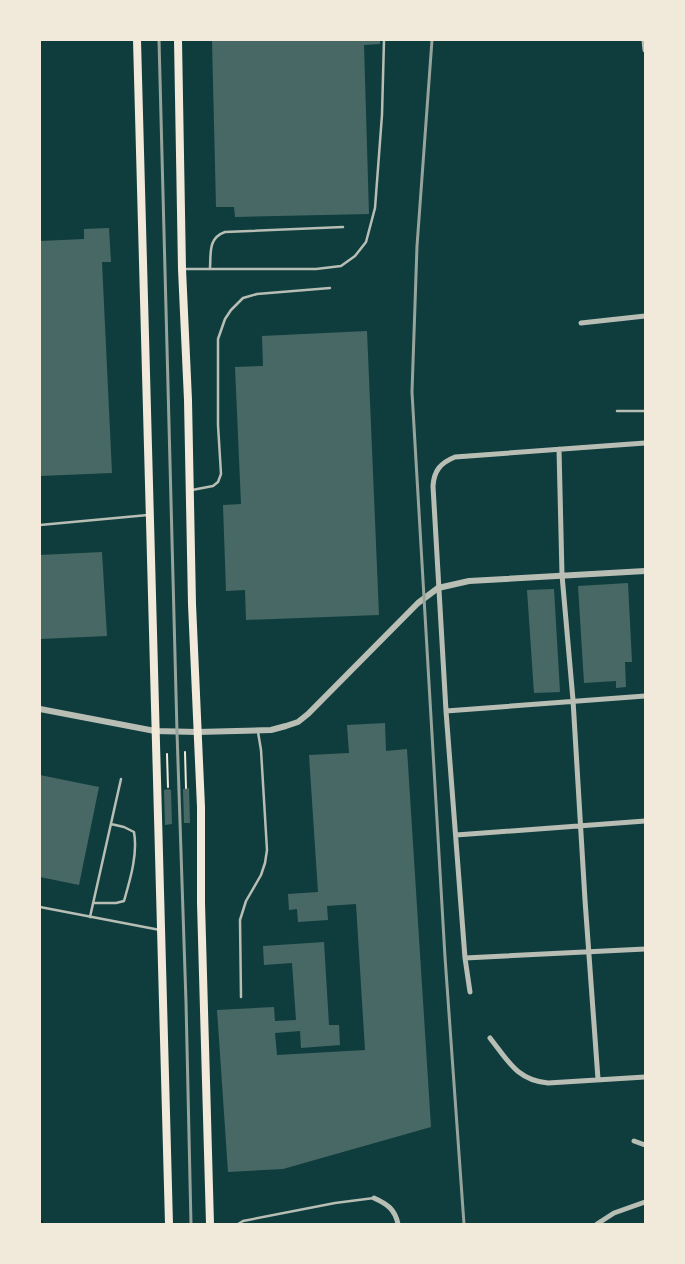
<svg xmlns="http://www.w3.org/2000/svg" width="685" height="1264" font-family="'Titillium Web',sans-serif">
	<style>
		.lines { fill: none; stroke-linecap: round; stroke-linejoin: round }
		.stream { stroke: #0a2a2b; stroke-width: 3 }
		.building { fill: #486865 }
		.path { stroke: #f1e9da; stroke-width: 2 }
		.service { stroke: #b8beb3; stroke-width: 2.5 }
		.minor { stroke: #b8beb3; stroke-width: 5 }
		.tertiary { stroke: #b8beb3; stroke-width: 6 }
		.primary { stroke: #f1e9da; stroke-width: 8 }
		.rail { stroke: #97a49c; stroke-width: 3 }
	</style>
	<rect width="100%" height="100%" fill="#0f3d3e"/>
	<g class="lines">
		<path class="stream" d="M 40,1220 L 43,1224"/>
	</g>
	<path class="building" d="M 212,40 L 380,40 L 380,44 L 364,45 L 369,214 L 235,217 L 234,207 L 216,207 Z
		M 109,228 L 111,262 L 102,262 L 112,473 L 40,476 L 40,241 L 84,239 L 84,229 Z
		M 367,331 L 379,615 L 246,620 L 245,590 L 226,591 L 223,505 L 241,504 L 235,367 L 263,366 L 262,336 Z
		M 102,552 L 107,636 L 40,639 L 40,555 Z
		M 628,583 L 632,662 L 625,662 L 626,687 L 616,688 L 616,681 L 584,683 L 578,586 Z
		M 554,589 L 560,692 L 534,693 L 527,590 Z
		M 385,723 L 386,751 L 407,749 L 431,1127 L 283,1169 L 228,1172 L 217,1010 L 274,1007 L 275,1021 L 296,1020 L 292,963 L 264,965 L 263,946 L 324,942 L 329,1025 L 339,1025 L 340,1045 L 301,1048 L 300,1031 L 275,1033 L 277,1055 L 365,1050 L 356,904 L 327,906 L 328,920 L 298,922 L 297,909 L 289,910 L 288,894 L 318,892 L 309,755 L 349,753 L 347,725 Z
		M 40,775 L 99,787 L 79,885 L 40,877 Z
		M 189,788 L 190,823 L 184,823 L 183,789 Z
		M 168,789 L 171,790 L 172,824 L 165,825 L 164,790 Z"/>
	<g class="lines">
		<path class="path" d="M 185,752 L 186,788
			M 167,754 L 168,787"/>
		<path class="service" d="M 210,268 C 211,253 208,238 225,232 L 343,227
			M 184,269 L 316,269 L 341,266 L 355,256 L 366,242 L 375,208 L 382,115 L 384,40
			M 617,411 L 645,411
			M 192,490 L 213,486 L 218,482 L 221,474 L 218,425 L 218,339 L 225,319 L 231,310 L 243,298 L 257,294 L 330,288
			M 40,525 L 148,515
			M 93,903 L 116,903 L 124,901 C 130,880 138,854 134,832 L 124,827 L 111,824
			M 40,907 L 160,930
			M 90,917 L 121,779
			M 241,997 L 240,920 L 246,901 L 261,875 L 265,863 L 267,850 L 261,750 L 258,732
			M 238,1224 L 243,1221 L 335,1203 L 374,1198"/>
		<path class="minor" d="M 644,40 L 645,50
			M 581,323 L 645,316
			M 559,449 L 562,575 L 573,700 L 585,900 L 598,1079
			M 446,711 L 645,696
			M 456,835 L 645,821
			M 465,958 L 645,949
			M 470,992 L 465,958 L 446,711 L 433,486 C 434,471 440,463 455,457 L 645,443
			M 490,1038 C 508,1061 517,1080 548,1083 L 645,1077
			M 634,1141 L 645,1145
			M 374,1198 C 387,1204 395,1209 398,1224
			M 597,1224 L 614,1213 L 645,1202"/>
		<path class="tertiary" d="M 40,709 L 155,731 L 197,732 L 271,730 L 286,726 L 298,722 L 308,714 L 418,603 L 438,588 L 469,581 L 645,571"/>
		<path class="primary" d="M 137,40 L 169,1224
			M 178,40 L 182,269 L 188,400 L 192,604 L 201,807 L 201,903 L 210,1224"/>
		<path class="rail" d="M 159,40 L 177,732 L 186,1002 L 191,1224
			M 432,40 L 417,246 L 412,392 L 445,957 L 464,1224"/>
	</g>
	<rect width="685" height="1264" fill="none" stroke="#f1e9da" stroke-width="82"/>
</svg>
